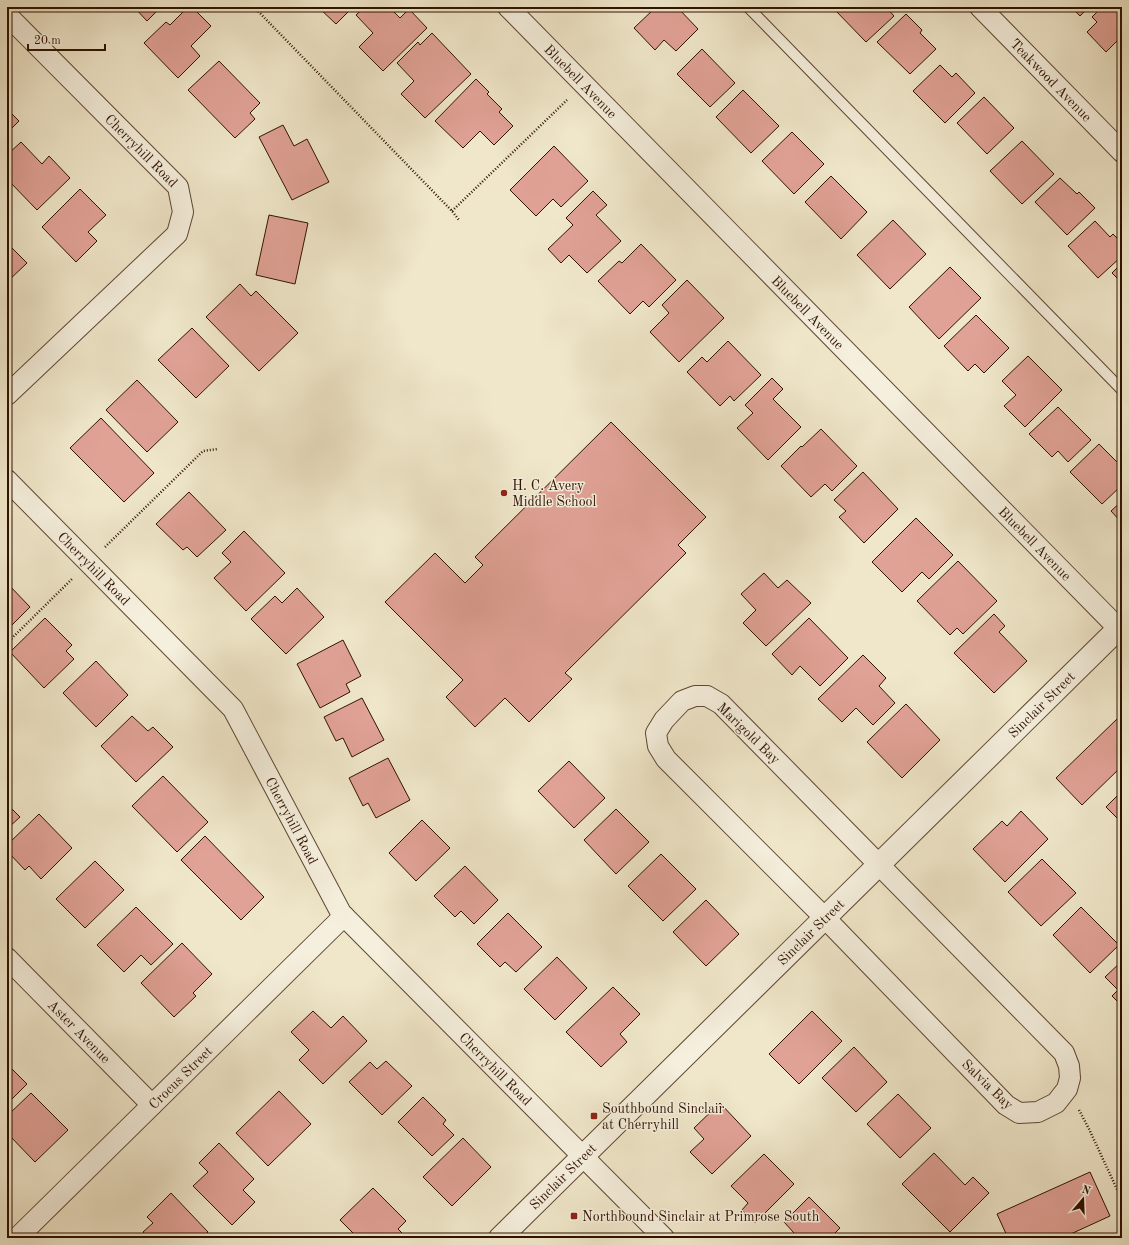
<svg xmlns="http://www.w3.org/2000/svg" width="1129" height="1245" font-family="'Old Standard TT',serif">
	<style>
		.building { fill: #e1a296; stroke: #2e1200 }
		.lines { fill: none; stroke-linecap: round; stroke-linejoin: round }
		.service-casing { stroke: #5e4732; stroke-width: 12 }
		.minor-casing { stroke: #5e4732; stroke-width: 22 }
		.tertiary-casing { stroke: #5e4732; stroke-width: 24 }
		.path { stroke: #2e1200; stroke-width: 2.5; stroke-dasharray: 1 2; stroke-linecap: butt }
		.service { stroke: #f5efdd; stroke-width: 10 }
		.minor { stroke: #f5efdd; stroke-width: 20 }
		.tertiary { stroke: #f5efdd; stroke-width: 22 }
		.poi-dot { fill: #8f2418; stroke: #f5efdd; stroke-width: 1.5 }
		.labels { text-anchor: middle; stroke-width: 3; stroke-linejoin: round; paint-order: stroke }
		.street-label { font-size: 14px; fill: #2e1200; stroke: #f5efdd }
		.poi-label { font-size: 14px; fill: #2e1200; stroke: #f5efdd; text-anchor: start }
	</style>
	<rect width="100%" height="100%" fill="#f0e7ca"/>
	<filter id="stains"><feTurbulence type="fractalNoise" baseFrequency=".005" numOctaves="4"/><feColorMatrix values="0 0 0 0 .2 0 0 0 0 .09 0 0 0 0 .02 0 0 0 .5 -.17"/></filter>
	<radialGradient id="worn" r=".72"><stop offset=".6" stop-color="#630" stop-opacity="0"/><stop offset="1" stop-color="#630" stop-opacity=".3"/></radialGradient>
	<path class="building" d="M 134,7 L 161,7 L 147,21 Z
		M 188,7 L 192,7 L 211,26 L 191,46 L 200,56 L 178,78 L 144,43 L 166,22 L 170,25 Z
		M 318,7 L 353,7 L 336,24 Z
		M 365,7 L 389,7 L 400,18 L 409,9 L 427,28 L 383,71 L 359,47 L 373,33 L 356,15 Z
		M 656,7 L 677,7 L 698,29 L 676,51 L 664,40 L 655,50 L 634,28 Z
		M 836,7 L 886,7 L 894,16 L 866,42 L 834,9 Z
		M 1071,7 L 1089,7 L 1080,16 Z
		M 1102,7 L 1122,7 L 1122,36 L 1106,52 L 1087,32 L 1097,22 L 1092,17 Z
		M 906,14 L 922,30 L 920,33 L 936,49 L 910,74 L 877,42 Z
		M 432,33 L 471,74 L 425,118 L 401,94 L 414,81 L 397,63 L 418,42 L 420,45 Z
		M 702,49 L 735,83 L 710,107 L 677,74 Z
		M 219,61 L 260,103 L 250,113 L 255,119 L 235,138 L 188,90 Z
		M 940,65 L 952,77 L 956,73 L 975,93 L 945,123 L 913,91 Z
		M 476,79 L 489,92 L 487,94 L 502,109 L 499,112 L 513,126 L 494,145 L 480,131 L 463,148 L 435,121 Z
		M 743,90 L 779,126 L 751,153 L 716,117 Z
		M 984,97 L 1014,128 L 987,154 L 957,123 Z
		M 7,109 L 19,121 L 7,133 Z
		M 283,125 L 294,146 L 307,139 L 329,182 L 292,200 L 259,137 Z
		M 792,132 L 824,164 L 794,194 L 762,161 Z
		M 1022,141 L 1054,174 L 1022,204 L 990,171 Z
		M 21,142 L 42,164 L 49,156 L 70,178 L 37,210 L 7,179 L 7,155 Z
		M 554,146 L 588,181 L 561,207 L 553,199 L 536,216 L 510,190 Z
		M 831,176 L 867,212 L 841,239 L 805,202 Z
		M 1060,178 L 1077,194 L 1079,192 L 1095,208 L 1067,235 L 1035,202 Z
		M 80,189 L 106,215 L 88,232 L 97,241 L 76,262 L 42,227 Z
		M 593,191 L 607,205 L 596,215 L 621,241 L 587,273 L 569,255 L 561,263 L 548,249 L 573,225 L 566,218 Z
		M 269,215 L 308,223 L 295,284 L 256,275 Z
		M 893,220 L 926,254 L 890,289 L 857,255 Z
		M 1095,221 L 1110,237 L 1113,234 L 1122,243 L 1122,256 L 1098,278 L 1068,246 Z
		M 7,243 L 27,263 L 7,282 Z
		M 641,244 L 676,280 L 649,307 L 643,301 L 630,314 L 598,281 L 619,261 L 622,263 Z
		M 1122,263 L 1122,283 L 1112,273 Z
		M 950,267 L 981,298 L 939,339 L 909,307 Z
		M 687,280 L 724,318 L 679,362 L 650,332 L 669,313 L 662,305 Z
		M 240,284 L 251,296 L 256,291 L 298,333 L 259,371 L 206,317 Z
		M 976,315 L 1009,348 L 984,373 L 975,364 L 968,371 L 944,346 Z
		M 192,328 L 229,366 L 196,398 L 158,360 Z
		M 728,341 L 761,375 L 734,401 L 730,396 L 720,406 L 687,372 L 702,357 L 707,362 Z
		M 1028,356 L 1062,390 L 1025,427 L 1004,406 L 1016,395 L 1002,381 Z
		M 772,378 L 783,389 L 773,399 L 801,427 L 768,460 L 737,428 L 753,413 L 745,405 Z
		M 137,380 L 178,422 L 147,452 L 106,410 Z
		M 1058,407 L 1091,440 L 1068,462 L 1058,451 L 1052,457 L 1029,434 Z
		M 101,418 L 154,473 L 124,502 L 70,448 Z
		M 611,422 L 706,517 L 678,545 L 686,553 L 565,673 L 572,679 L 529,722 L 505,698 L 475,727 L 446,697 L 463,680 L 385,602 L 435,553 L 465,583 L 483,565 L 475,557 Z
		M 821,429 L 857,466 L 832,491 L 825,484 L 811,497 L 781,466 L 801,446 L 802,447 Z
		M 1099,444 L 1122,467 L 1122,485 L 1102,504 L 1070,472 Z
		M 863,472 L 898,509 L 864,543 L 839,517 L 846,511 L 834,500 Z
		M 189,492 L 226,530 L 197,557 L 187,547 L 183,550 L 156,524 Z
		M 1122,501 L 1122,523 L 1111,511 Z
		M 916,518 L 953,555 L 929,579 L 922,572 L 902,592 L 872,562 Z
		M 244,531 L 285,573 L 246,611 L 214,578 L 231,562 L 222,553 Z
		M 958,561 L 997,601 L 963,634 L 957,628 L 950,635 L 917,601 Z
		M 764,573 L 778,588 L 787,580 L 811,603 L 766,646 L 743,623 L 756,610 L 741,594 Z
		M 7,583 L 30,607 L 7,630 Z
		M 297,588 L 324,617 L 286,654 L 251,619 L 275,596 L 282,603 Z
		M 994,614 L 1005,626 L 999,632 L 1027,661 L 994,693 L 954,653 Z
		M 45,618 L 72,645 L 66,651 L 74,659 L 44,688 L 10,652 Z
		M 809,618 L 848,658 L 820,686 L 800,666 L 792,675 L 772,654 Z
		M 343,640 L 361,676 L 346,684 L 350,692 L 320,708 L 297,664 Z
		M 863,655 L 886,678 L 879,686 L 895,703 L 873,725 L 856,708 L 842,722 L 818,699 Z
		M 96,661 L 128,695 L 96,727 L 63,693 Z
		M 362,698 L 384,740 L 352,757 L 343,738 L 336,741 L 324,717 Z
		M 906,704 L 940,740 L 902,778 L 867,742 Z
		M 132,716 L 148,731 L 153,727 L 173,747 L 136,782 L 101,746 Z
		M 1117,719 L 1122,725 L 1122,766 L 1082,805 L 1056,778 Z
		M 388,758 L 410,800 L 376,818 L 368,803 L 363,806 L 349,778 Z
		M 569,761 L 605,798 L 574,828 L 538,791 Z
		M 163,776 L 208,822 L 177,852 L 132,806 Z
		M 1122,791 L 1122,823 L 1106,807 Z
		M 7,804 L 20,817 L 7,829 Z
		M 616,809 L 649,842 L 616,874 L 584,840 Z
		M 1021,811 L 1048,839 L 1005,882 L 973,849 L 1002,821 L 1007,826 Z
		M 39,814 L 72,848 L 41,879 L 29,866 L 25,870 L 7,851 L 7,845 Z
		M 422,820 L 450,848 L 416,881 L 389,853 Z
		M 205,836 L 264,897 L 241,920 L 181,860 Z
		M 661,854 L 696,889 L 663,921 L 628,886 Z
		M 1042,859 L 1076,893 L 1041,926 L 1008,892 Z
		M 95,861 L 124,890 L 85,928 L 56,899 Z
		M 465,866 L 498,900 L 474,924 L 461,911 L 455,917 L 434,896 Z
		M 706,900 L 739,934 L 706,966 L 673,932 Z
		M 136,907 L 173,944 L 151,965 L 141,955 L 124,972 L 97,945 Z
		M 1081,907 L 1119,945 L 1090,973 L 1053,935 Z
		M 508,913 L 542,947 L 516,972 L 505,962 L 500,967 L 477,944 Z
		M 182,943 L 212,974 L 193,993 L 196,996 L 174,1017 L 141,983 Z
		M 557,957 L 587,988 L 555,1020 L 524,989 Z
		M 1122,961 L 1122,1006 L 1112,996 L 1118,990 L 1105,977 Z
		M 613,987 L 640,1014 L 620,1034 L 627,1042 L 601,1067 L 566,1032 Z
		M 313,1011 L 331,1028 L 343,1016 L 367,1041 L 323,1084 L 299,1060 L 309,1050 L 291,1032 Z
		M 812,1011 L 842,1041 L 799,1084 L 769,1054 Z
		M 854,1047 L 887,1082 L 856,1112 L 822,1078 Z
		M 386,1061 L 412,1086 L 382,1115 L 349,1082 L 370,1062 L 377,1069 Z
		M 7,1064 L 27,1084 L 7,1104 Z
		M 279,1091 L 311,1124 L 268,1166 L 236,1133 Z
		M 31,1093 L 68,1130 L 35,1162 L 7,1133 L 7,1116 Z
		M 898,1094 L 931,1128 L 900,1158 L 867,1124 Z
		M 423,1097 L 446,1120 L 443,1124 L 454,1135 L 432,1156 L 398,1122 Z
		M 720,1103 L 751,1136 L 712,1174 L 690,1152 L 704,1139 L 694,1128 Z
		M 463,1138 L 491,1167 L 452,1206 L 423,1177 Z
		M 219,1143 L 254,1179 L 243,1190 L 255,1202 L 232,1225 L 193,1186 L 208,1172 L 199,1163 Z
		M 934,1153 L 965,1185 L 973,1177 L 989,1193 L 950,1232 L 902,1184 Z
		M 764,1154 L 794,1184 L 755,1223 L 742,1210 L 748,1203 L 731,1186 Z
		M 1090,1172 L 1110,1216 L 1062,1238 L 1008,1238 L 997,1214 Z
		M 373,1188 L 406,1221 L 398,1229 L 403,1234 L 398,1238 L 358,1238 L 340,1220 Z
		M 171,1193 L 208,1232 L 202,1238 L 149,1238 L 143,1232 L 153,1223 L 147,1217 Z
		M 809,1197 L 840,1228 L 830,1238 L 788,1238 L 794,1233 L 784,1222 Z"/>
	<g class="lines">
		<defs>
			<path id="service" d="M 748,7 L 1122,390"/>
			<g id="minor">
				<path id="s1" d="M 508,7 L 1122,632"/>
				<path id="s2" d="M 980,7 L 1122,152"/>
				<path id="s3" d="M 7,15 L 178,187 L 183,212 L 177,234 L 7,395"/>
				<path id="s4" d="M 7,480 L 233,709 L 341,913 L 664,1238"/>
				<path d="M 695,696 L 707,696 L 721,704 L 1064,1053 L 1069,1066 L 1070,1078 L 1067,1089 L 1056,1103 L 1038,1112 L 1019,1113 L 1006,1105 L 825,918 L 666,759 L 658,746 L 656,733 L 664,720 L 682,701 Z"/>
				<path id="s5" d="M 7,958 L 152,1105"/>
				<path id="s6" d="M 17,1238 L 344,916"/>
			</g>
			<g id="tertiary">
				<path id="s7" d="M 500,1238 L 1122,625"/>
			</g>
		</defs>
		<use href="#service" class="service-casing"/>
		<use href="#minor" class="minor-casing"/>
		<use href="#tertiary" class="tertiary-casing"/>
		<path class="path" d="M 254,7 L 452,211 L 459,220
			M 452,211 L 567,100
			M 105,547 L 203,451 L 218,449
			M 7,643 L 72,579
			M 1079,1110 L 1089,1129 L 1122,1200"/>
		<use href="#service" class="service"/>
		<use href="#minor" class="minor"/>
		<use href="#tertiary" class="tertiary"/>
	</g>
	<g class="poi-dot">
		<circle cx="504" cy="493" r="4"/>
		<rect x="590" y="1112" width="8" height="8" rx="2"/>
		<rect x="570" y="1212" width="8" height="8" rx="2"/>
	</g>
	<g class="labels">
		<g class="street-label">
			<text dy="5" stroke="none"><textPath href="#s2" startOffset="102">Teakwood Avenue</textPath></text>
			<text dy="5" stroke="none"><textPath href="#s1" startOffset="104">Bluebell Avenue</textPath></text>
			<text dy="5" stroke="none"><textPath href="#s3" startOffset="191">Cherryhill Road</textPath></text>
			<text dy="5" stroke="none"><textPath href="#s1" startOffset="428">Bluebell Avenue</textPath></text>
			<text dy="5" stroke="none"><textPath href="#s1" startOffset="752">Bluebell Avenue</textPath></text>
			<text dy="5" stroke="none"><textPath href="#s4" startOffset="124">Cherryhill Road</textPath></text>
			<text dy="5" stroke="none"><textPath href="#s7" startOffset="760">Sinclair Street</textPath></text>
			<text transform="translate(749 733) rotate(44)" y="5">Marigold Bay</text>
			<text dy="5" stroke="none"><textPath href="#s4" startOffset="448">Cherryhill Road</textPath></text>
			<text dy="5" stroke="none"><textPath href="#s7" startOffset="436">Sinclair Street</textPath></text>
			<text dy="5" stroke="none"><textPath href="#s5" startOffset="103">Aster Avenue</textPath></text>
			<text dy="5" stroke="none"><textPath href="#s4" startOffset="772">Cherryhill Road</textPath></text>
			<text dy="5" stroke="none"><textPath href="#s6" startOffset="229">Crocus Street</textPath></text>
			<text transform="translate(988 1084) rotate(44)" y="5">Salvia Bay</text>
			<text dy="5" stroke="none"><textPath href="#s7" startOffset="88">Sinclair Street</textPath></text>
		</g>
		<g class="poi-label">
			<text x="512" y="490">H. C. Avery<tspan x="512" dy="16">Middle School</tspan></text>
			<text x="602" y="1113">Southbound Sinclair<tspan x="602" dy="16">at Cherryhill</tspan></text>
			<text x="582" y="1221">Northbound Sinclair at Primrose South</text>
		</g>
	</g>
	<rect width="1129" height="1245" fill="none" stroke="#f0e7ca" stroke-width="24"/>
	<rect x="8" y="8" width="1113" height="1229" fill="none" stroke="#2e1200" stroke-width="2"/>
	<rect x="12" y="12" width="1105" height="1221" fill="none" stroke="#2e1200"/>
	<g transform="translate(1083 1199) rotate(19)" stroke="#f5efdd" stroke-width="3" paint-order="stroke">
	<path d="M0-3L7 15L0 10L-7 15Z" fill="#2e1200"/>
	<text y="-6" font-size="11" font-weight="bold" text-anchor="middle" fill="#2e1200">N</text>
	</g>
	<path d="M28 44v6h77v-6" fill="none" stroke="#2e1200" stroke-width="2"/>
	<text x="34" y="44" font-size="12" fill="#2e1200" stroke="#f5efdd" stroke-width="3" paint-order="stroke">20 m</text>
	<rect width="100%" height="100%" filter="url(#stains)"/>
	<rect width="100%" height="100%" fill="url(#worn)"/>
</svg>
